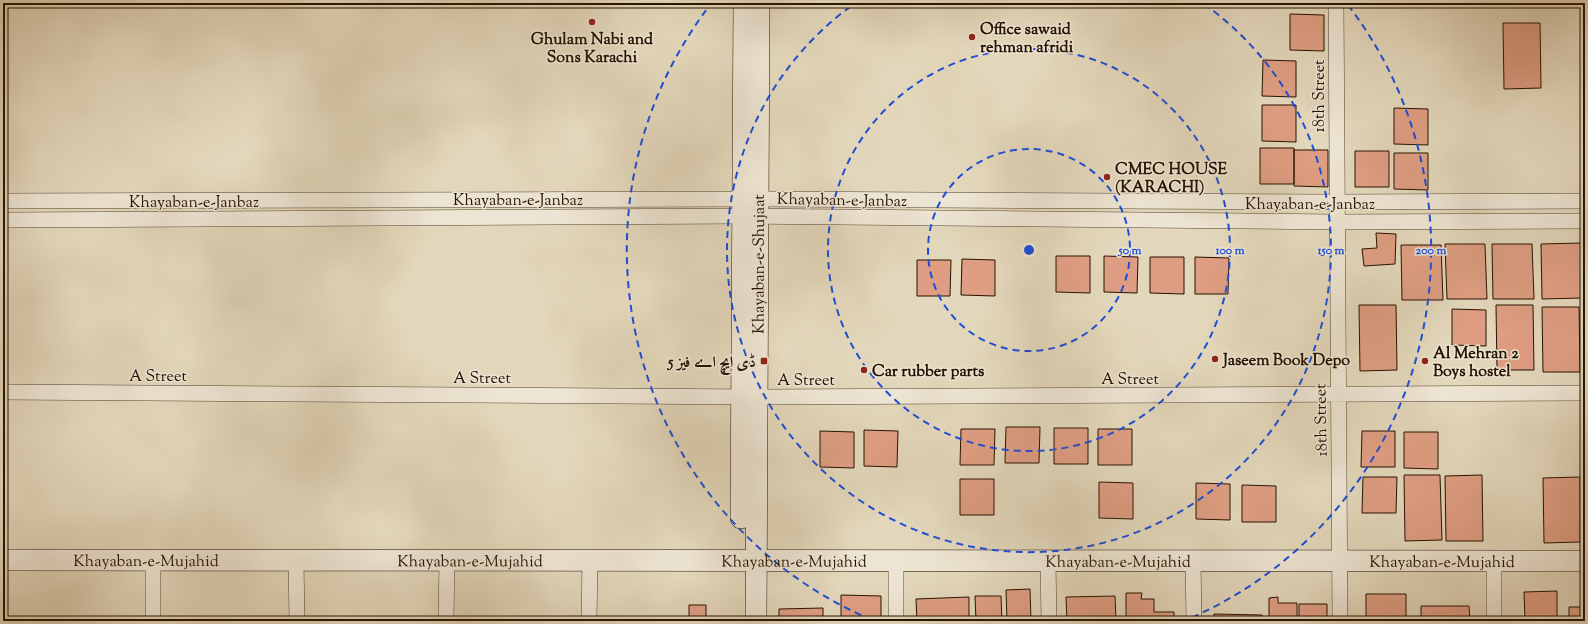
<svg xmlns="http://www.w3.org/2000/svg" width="1588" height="624" font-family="'Sorts Mill Goudy',Amiri,serif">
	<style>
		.building { fill: #df9e83; stroke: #261200 }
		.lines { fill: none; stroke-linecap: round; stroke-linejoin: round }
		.minor-casing { stroke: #55432f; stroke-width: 16 }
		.secondary-casing { stroke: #261200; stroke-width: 22 }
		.minor { stroke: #ede5d3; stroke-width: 15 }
		.secondary { stroke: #ede5d3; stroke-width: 21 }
		.ring { fill: none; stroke: #1d4ed8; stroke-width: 2; stroke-dasharray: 7 5 }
		.poi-dot { fill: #8f2418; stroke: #ede5d3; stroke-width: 1.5 }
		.labels { text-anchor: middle; stroke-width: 3; stroke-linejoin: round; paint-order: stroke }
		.poi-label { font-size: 16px; font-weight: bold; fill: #261200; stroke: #ede5d3; text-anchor: start }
		.street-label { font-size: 16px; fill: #261200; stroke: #ede5d3 }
		.centre { fill: #1d4ed8; stroke: #ede5d3; stroke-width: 2 }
		.ring-label { font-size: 12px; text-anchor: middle; font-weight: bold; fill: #1d4ed8; stroke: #ede5d3; stroke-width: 3; stroke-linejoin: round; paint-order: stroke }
	</style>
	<rect width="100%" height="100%" fill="#e3d7bb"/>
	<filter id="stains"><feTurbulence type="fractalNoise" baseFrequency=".005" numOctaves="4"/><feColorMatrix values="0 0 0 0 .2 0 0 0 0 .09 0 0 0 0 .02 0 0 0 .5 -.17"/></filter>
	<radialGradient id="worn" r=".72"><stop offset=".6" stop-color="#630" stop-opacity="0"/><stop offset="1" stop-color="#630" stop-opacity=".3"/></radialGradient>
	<path class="building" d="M 1290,14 L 1324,15 L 1324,51 L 1290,50 Z
		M 1503,23 L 1540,23 L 1541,88 L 1504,89 Z
		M 1263,60 L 1296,61 L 1296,97 L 1262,96 Z
		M 1262,105 L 1296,105 L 1296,142 L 1262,141 Z
		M 1394,108 L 1428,109 L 1428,145 L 1394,144 Z
		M 1583,110 L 1585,110 L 1585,175 L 1584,175 Z
		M 1260,148 L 1294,148 L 1294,184 L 1260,184 Z
		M 1294,150 L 1328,150 L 1328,187 L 1294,186 Z
		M 1355,151 L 1389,151 L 1389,187 L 1355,187 Z
		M 1394,153 L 1428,153 L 1428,190 L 1394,189 Z
		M 1376,233 L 1396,234 L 1395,264 L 1364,266 L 1362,249 L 1377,248 Z
		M 1581,243 L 1582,298 L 1542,299 L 1541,244 Z
		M 1445,244 L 1485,244 L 1487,299 L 1447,299 Z
		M 1492,244 L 1532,244 L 1534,299 L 1493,299 Z
		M 1401,245 L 1441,245 L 1443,300 L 1402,300 Z
		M 1056,256 L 1090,256 L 1090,293 L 1056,292 Z
		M 1104,256 L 1138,257 L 1137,293 L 1104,292 Z
		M 1150,257 L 1184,257 L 1184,294 L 1150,293 Z
		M 1195,257 L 1229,258 L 1228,294 L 1195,294 Z
		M 962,259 L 995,260 L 995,296 L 961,295 Z
		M 917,260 L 951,260 L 950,296 L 917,296 Z
		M 1359,305 L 1396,305 L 1397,370 L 1360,371 Z
		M 1496,305 L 1533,305 L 1534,370 L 1497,370 Z
		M 1542,307 L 1579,307 L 1580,372 L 1543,372 Z
		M 1452,309 L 1486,310 L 1486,346 L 1452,345 Z
		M 1006,427 L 1040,427 L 1039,463 L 1005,463 Z
		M 1054,428 L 1088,428 L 1088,464 L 1054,464 Z
		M 961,429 L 995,429 L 994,465 L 960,465 Z
		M 1098,429 L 1132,429 L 1132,465 L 1098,465 Z
		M 864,430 L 898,431 L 897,467 L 864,466 Z
		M 820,431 L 854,432 L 854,468 L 820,467 Z
		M 1362,431 L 1395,431 L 1395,467 L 1361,467 Z
		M 1404,432 L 1438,432 L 1438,469 L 1404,468 Z
		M 1404,475 L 1440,475 L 1442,540 L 1405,541 Z
		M 1482,475 L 1483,541 L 1446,541 L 1445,476 Z
		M 1363,477 L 1397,477 L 1396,513 L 1362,513 Z
		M 1580,477 L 1580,542 L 1544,543 L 1543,478 Z
		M 960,479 L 994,479 L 994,515 L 960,515 Z
		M 1099,482 L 1133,483 L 1133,519 L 1099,518 Z
		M 1196,483 L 1230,484 L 1230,520 L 1196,519 Z
		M 1242,485 L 1276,486 L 1276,522 L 1242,522 Z
		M 1030,589 L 1031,621 L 1007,621 L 1006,590 Z
		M 1557,591 L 1557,621 L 1525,621 L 1524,592 Z
		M 1126,593 L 1142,593 L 1141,599 L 1154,599 L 1154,612 L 1174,612 L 1174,621 L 1126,621 Z
		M 1366,594 L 1406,594 L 1406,621 L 1366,621 Z
		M 841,595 L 881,596 L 881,621 L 841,621 Z
		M 975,596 L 1001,596 L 1002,621 L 976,621 Z
		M 1115,596 L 1116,621 L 1067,621 L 1066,597 Z
		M 969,597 L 969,621 L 917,621 L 916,599 Z
		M 1278,597 L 1278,603 L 1297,603 L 1297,621 L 1269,621 L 1269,598 Z
		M 1299,604 L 1327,604 L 1327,621 L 1299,621 Z
		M 689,605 L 706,605 L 706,621 L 716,621 L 689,621 Z
		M 1421,606 L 1469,606 L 1470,621 L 1421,621 Z
		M 1569,607 L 1585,607 L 1585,621 L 1569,621 Z
		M 823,608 L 823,621 L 779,621 L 779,609 Z
		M 1214,614 L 1262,615 L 1262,621 L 1214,621 Z"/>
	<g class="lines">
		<defs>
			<path id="minor" d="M 1336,3 L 1340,621
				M 3,201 L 744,199 L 1336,202 L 1585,201
				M 3,220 L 743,216 L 1336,222 L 1585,221
				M 3,392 L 757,397 L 1585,393
				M 296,560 L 297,621
				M 1048,561 L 1049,621
				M 1193,561 L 1194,621
				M 153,621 L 153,560
				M 446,621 L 447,560
				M 589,621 L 590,560
				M 896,621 L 896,561
				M 1494,621 L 1494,561"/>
			<g id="secondary">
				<path d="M 741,518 L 744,3"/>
				<path id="s1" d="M 3,560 L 1585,561"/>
				<path id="s2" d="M 756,621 L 759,3"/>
			</g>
		</defs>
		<use href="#minor" class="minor-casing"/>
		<use href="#secondary" class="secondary-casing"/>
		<use href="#minor" class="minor"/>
		<use href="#secondary" class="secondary"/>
	</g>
	<g class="ring">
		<circle cx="1029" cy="250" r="101"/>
		<circle cx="1029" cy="250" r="201"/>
		<path d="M1204 4A302 302 0 1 1 854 4"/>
		<path d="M872 620A402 402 0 0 1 710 5M1348 5A402 402 0 0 1 1186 620"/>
	</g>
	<g class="poi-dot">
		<circle cx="592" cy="22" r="4"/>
		<circle cx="972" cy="37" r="4"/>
		<circle cx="1107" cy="177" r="4"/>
		<circle cx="1215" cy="359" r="4"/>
		<rect x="760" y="357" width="8" height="8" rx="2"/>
		<circle cx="1425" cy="361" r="4"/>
		<circle cx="864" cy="370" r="4"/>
	</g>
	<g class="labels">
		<g class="poi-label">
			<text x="980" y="34">Office sawaid<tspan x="980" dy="18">rehman afridi</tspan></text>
			<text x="592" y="44" text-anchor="middle">Ghulam Nabi and<tspan x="592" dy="18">Sons Karachi</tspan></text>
			<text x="1115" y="174">CMEC HOUSE<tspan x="1115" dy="18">(KARACHI)</tspan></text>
			<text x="1433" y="358">Al Mehran 2<tspan x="1433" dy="18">Boys hostel</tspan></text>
			<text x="1223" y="365">Jaseem Book Depo</text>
			<text x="756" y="367" text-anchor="end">5 ڈی ایچ اے فیز</text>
			<text x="872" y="376">Car rubber parts</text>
		</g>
		<g class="street-label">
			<text transform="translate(1318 96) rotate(-90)" y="6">18th Street</text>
			<text x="518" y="205">Khayaban-e-Janbaz</text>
			<text transform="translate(842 199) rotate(1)" y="6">Khayaban-e-Janbaz</text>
			<text x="194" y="207">Khayaban-e-Janbaz</text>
			<text x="1310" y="209">Khayaban-e-Janbaz</text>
			<text dy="6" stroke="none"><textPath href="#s2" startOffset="357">Khayaban-e-Shujaat</textPath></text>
			<text x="158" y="381">A Street</text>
			<text x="482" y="383">A Street</text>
			<text x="1130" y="384">A Street</text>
			<text x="806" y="385">A Street</text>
			<text transform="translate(1320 420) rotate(-91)" y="6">18th Street</text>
			<text dy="6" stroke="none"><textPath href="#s1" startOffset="143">Khayaban-e-Mujahid</textPath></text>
			<text dy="6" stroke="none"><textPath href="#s1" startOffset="467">Khayaban-e-Mujahid</textPath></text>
			<text dy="6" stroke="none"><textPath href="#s1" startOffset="791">Khayaban-e-Mujahid</textPath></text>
			<text dy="6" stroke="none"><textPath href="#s1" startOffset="1115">Khayaban-e-Mujahid</textPath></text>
			<text dy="6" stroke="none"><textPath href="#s1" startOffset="1439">Khayaban-e-Mujahid</textPath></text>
		</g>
	</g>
	<circle cx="1029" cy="250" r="6" class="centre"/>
	<g class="ring-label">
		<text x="1130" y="254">50 m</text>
		<text x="1230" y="254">100 m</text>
		<text x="1331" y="254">150 m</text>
		<text x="1431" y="254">200 m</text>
	</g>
	<rect width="1588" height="624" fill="none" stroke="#e3d7bb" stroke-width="16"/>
	<rect x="4" y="4" width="1580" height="616" fill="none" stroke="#261200" stroke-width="2"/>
	<rect x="8" y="8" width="1572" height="608" fill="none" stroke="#261200"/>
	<rect width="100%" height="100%" filter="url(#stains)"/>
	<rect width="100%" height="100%" fill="url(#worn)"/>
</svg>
